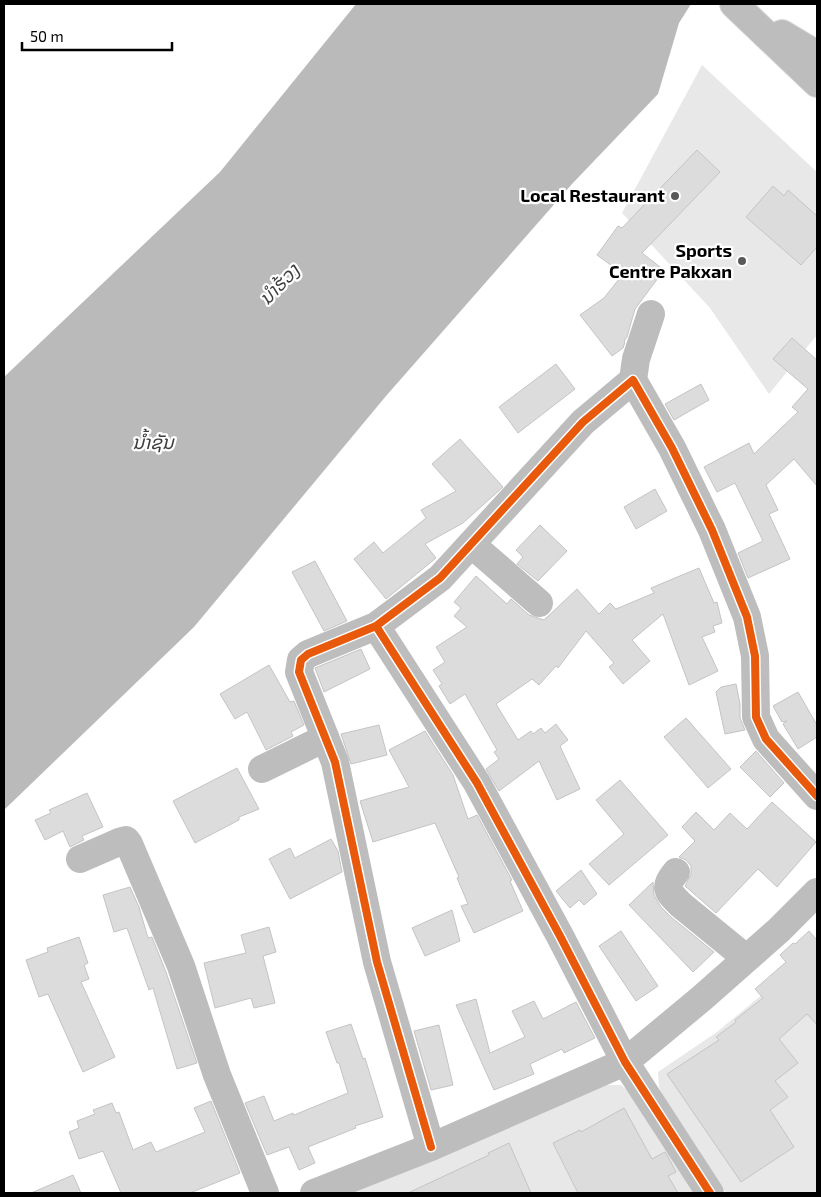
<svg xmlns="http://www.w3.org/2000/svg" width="821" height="1197" font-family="'Exo 2','Noto Sans Lao',sans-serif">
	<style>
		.green { fill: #e8e8e8 }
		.water { fill: #bababa }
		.building { fill: #dcdcdc; stroke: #c4c4c4 }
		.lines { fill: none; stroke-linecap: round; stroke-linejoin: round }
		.highway-casing { stroke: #dbdbdb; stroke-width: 30 }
		.minor { stroke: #bdbdbd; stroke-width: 28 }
		.highway { stroke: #bdbdbd; stroke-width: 28 }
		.cycleway-casing { stroke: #fff; stroke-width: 11 }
		.cycleway { stroke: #e8590c; stroke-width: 8 }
		.poi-dot { fill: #595959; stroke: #fff; stroke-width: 2 }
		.labels { text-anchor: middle; stroke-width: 4.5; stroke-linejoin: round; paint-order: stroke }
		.poi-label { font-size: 18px; font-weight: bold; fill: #000; stroke: #fff; text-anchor: end }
		.water-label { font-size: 19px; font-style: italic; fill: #3e3e3e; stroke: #fff }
	</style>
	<rect width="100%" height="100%" fill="#fff"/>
	<path class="green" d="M 702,65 L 817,172 L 817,335 L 769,394 L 710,308 L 622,213 Z
		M 817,940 L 817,1193 L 726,1193 L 665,1101 L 659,1087 L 658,1072 L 717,1032 L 775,984 Z
		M 600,1085 L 621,1085 L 641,1102 L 699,1193 L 342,1193 Z"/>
	<path class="water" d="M 356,4 L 691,4 L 679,23 L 658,94 L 572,184 L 386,396 L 194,627 L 4,810 L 4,377 L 220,172 Z"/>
	<path class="building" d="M 697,150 L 720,172 L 642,253 L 664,270 L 635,309 L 627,337 L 624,341 L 625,342 L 623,348 L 612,356 L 580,315 L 604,298 L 623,274 L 597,255 L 618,226 L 622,228 Z
		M 773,186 L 784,196 L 788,190 L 817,216 L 817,247 L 801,265 L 746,217 Z
		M 792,338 L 817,360 L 817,486 L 794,459 L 766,485 L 778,510 L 769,514 L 790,559 L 748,578 L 738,553 L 763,541 L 735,483 L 717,492 L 704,467 L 749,443 L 754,454 L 798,412 L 792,407 L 808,389 L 773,359 Z
		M 556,364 L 575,389 L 518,433 L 499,407 Z
		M 701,384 L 709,400 L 674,420 L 665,404 Z
		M 460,439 L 503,487 L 463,523 L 425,544 L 436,558 L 386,599 L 354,559 L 374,542 L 383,553 L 426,518 L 421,510 L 456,491 L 432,464 Z
		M 655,489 L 667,511 L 636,529 L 624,507 Z
		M 540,525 L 567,551 L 538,581 L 517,564 L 523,557 L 516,550 Z
		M 315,561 L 347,621 L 324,631 L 292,572 Z
		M 699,568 L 714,603 L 717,602 L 722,623 L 713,626 L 715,632 L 702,637 L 718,671 L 689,685 L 663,614 L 632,640 L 650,661 L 623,684 L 609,667 L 614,663 L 586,631 L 558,668 L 556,666 L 539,685 L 532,679 L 496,704 L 518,740 L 531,731 L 533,734 L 541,728 L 545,733 L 556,724 L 568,740 L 560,746 L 580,789 L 557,800 L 539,761 L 499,791 L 486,769 L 499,759 L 494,752 L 497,750 L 465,694 L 450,704 L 439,686 L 442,684 L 433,670 L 445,662 L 436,647 L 467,627 L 454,616 L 461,608 L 454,602 L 476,576 L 507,604 L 511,599 L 529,615 L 544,620 L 577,589 L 599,614 L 610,603 L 616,609 L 654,593 L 651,588 Z
		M 361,649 L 370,669 L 324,692 L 315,668 Z
		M 269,665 L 290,702 L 294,701 L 304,725 L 291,732 L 293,736 L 266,750 L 247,712 L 235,719 L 220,694 Z
		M 736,684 L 740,704 L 740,718 L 745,730 L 725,734 L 716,692 L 721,687 Z
		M 798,692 L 817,725 L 817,737 L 798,749 L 783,724 L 787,721 L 782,722 L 773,706 Z
		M 686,718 L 731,769 L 708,788 L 664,737 Z
		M 379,725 L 387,755 L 351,764 L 341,734 Z
		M 425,731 L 453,775 L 468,819 L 477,815 L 512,880 L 510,881 L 523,911 L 474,933 L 461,906 L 468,904 L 457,878 L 459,877 L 435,823 L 373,842 L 360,801 L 409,787 L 389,750 Z
		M 756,751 L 784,783 L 770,797 L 740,767 Z
		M 237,768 L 259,809 L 239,817 L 239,820 L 195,843 L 173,801 Z
		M 620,780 L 668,835 L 609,885 L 589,864 L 624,834 L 596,800 Z
		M 87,793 L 103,827 L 82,836 L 84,840 L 70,847 L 63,831 L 45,840 L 35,820 L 51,813 L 49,810 Z
		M 772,802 L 816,842 L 777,887 L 758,869 L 716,913 L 685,886 L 691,874 L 691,866 L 686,860 L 679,857 L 695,841 L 682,827 L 696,812 L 714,830 L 730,813 L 747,829 Z
		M 331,839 L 338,851 L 342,872 L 290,899 L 269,859 L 290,848 L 295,858 Z
		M 581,870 L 597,894 L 584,905 L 579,900 L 570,908 L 556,891 Z
		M 653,882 L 654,895 L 661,907 L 671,917 L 714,952 L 693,972 L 629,905 Z
		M 130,887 L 139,907 L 148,938 L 152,937 L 166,972 L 197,1063 L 177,1069 L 153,988 L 149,990 L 127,928 L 114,932 L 103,895 Z
		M 452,910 L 460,941 L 425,956 L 412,928 Z
		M 269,927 L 276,952 L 263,956 L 275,1003 L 254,1008 L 251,998 L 215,1008 L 204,963 L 246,953 L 241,935 Z
		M 621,931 L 658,986 L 636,1001 L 599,946 Z
		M 809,931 L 817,940 L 817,1025 L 807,1014 L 779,1039 L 798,1063 L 775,1081 L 788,1097 L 770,1110 L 794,1147 L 741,1182 L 667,1074 L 719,1040 L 716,1037 L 736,1022 L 735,1020 L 763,998 L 755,989 L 786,962 L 780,955 L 793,943 L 795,944 Z
		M 79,937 L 88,963 L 84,965 L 89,979 L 81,982 L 115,1057 L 83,1072 L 48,994 L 39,997 L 26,960 L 48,952 L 47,948 Z
		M 476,999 L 490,1053 L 525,1037 L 512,1011 L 534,1001 L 543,1019 L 576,1002 L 595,1038 L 564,1053 L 562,1049 L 530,1064 L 534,1074 L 494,1090 L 456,1005 Z
		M 351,1024 L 363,1059 L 365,1058 L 383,1117 L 355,1126 L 356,1128 L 308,1147 L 315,1163 L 299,1170 L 289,1147 L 267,1155 L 245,1103 L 264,1096 L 274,1121 L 293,1113 L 294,1115 L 348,1093 L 339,1063 L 337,1063 L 326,1032 Z
		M 439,1025 L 453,1085 L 431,1090 L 414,1031 Z
		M 211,1101 L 240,1173 L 190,1193 L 121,1193 L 103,1151 L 79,1159 L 69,1132 L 79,1128 L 77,1121 L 95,1114 L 93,1110 L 112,1103 L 116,1113 L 119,1112 L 133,1150 L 151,1142 L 156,1152 L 205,1132 L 194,1108 Z
		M 624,1108 L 652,1159 L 665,1152 L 667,1155 L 676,1172 L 668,1176 L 678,1193 L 578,1193 L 553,1143 L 580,1130 L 581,1132 Z
		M 509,1143 L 531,1193 L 408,1193 L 489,1155 L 488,1153 Z
		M 73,1175 L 81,1193 L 31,1193 Z"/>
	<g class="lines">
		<defs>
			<path id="highway" d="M 734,4 L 817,83
				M 782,34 L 817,55"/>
		</defs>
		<use href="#highway" class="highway-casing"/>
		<path class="minor" d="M 651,314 L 636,359 L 633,380 L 672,448 L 712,530 L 747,617 L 755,656 L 756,717 L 766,739 L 817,796
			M 471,544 L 539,603
			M 376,626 L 477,783 L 560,936 L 625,1062 L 710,1193
			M 262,769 L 325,738
			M 80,859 L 119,842 L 126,840 L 129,844 L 181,966 L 217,1075 L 265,1193
			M 676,872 C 663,888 667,891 681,905 L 746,958
			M 431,1147 L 377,962 L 335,762 L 299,672 L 301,660 L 308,654 L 376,626 L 440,578 L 583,422 L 633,380
			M 314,1193 L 431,1147 L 625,1062 L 702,998 L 779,930 L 817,892"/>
		<use href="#highway" class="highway"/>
		<defs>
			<path id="cycleway" d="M 376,626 L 477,783 L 560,936 L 625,1062 L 710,1193
				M 431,1147 L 377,962 L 335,762 L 299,672 L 301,660 L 308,654 L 376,626 L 440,578 L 583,422 L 633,380 L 672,448 L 712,530 L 747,617 L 755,656 L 756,717 L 766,739 L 817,796"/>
		</defs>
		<use href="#cycleway" class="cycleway-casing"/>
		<use href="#cycleway" class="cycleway"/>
	</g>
	<g class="poi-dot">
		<circle cx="675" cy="196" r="5"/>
		<circle cx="742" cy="261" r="5"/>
	</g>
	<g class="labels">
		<g class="poi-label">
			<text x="665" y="202">Local Restaurant</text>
			<text x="732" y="257">Sports<tspan x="732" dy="21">Centre Pakxan</tspan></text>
		</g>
		<g class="water-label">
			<text transform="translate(279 284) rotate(-46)" y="7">ນຳ້ຮວງ</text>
			<text x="153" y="449">ນ້ຳຊັນ</text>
		</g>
	</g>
	<rect width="821" height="1197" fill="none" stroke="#000000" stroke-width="10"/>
	<path d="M22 42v8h150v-8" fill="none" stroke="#000000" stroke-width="2.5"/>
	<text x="30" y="42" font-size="15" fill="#000000" stroke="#ffffff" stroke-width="4" paint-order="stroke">50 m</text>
</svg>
